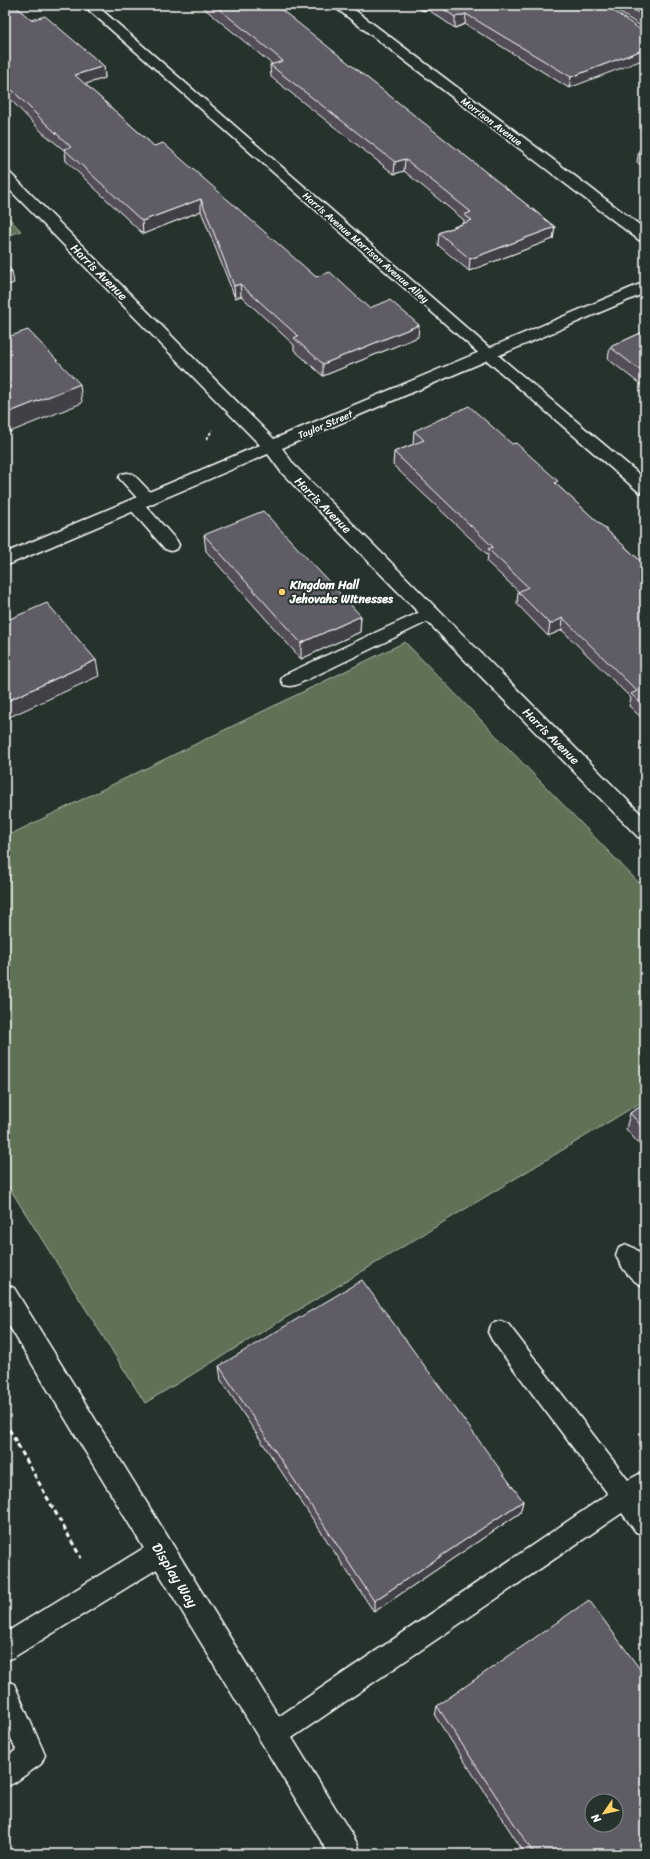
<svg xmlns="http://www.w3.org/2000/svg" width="650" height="1859" font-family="Sriracha,sans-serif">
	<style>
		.green { fill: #5e7256; stroke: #aeb8aa }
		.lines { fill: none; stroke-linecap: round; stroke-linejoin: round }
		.service-casing { stroke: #fff; stroke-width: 3 }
		.minor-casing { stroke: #fff; stroke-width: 3 }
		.path-far1 { stroke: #fff; stroke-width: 2; stroke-dasharray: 3 2; stroke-linecap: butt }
		.path { stroke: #fff; stroke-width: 3; stroke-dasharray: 5 3.5; stroke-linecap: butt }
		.service { fill: #26332d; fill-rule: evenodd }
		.minor { fill: #26332d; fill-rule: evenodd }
		.wall { fill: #524e58; stroke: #fff }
		.shaded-wall { fill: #424047; stroke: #fff }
		.building { fill: #5f5b66; stroke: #fff; fill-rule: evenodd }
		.poi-dot { fill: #ffd166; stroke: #26332d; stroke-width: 1.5 }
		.labels { text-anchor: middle; stroke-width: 4; stroke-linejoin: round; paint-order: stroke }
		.far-street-label { font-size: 10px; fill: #fff; stroke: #26332d }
		.street-label { font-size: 12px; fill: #fff; stroke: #26332d }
		.poi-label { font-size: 12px; font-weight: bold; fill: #fff; stroke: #26332d; text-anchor: start }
		.near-street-label { font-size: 14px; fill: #fff; stroke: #26332d }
	</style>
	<rect width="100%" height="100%" fill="#26332d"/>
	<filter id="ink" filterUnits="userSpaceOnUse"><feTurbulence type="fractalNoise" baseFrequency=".025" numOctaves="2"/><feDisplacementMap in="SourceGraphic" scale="8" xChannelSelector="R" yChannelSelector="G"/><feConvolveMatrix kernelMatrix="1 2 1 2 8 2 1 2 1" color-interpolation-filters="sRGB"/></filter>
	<g filter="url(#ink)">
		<path class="green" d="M 5,214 L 21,231 L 5,237 Z
			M 405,642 L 645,889 L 645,1100 L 145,1403 L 5,1181 L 5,837 Z"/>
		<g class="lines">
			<defs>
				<path id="service" d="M 83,5 L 96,5 L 493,351 L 645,479 L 645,493 L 639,492 L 483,357 Z
					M 127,473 L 133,474 L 154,496 L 156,500 L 154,504 L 145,505 L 177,541 L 179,545 L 177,549 L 171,551 L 165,549 L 130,509 L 128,505 L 130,501 L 139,500 L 119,478 L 121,474 Z
					M 431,607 L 437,609 L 440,613 L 437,617 L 296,685 L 290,686 L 284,685 L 281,680 L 284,675 Z
					M 627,1245 C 649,1253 645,1268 645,1287 C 632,1282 621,1268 616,1255 L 619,1248 Z
					M 500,1321 L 508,1324 L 628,1480 L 645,1471 L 645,1497 L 642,1499 L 645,1503 L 645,1535 L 636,1532 L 622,1513 L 283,1744 L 274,1748 L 265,1744 L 261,1735 L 265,1726 L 608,1494 L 492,1340 L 488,1332 L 492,1324 Z
					M 161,1539 L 170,1543 L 174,1552 L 170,1561 L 14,1657 L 5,1661 L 5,1633 L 152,1543 Z
					M 5,1680 L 14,1684 L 45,1755 L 41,1764 L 14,1783 L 5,1787 L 5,1758 L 16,1750 L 5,1724 Z"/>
				<path id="minor" d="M 332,5 L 348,5 L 645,229 L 645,242 L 639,240 Z
					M 5,171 L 10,173 L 274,439 L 645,282 L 645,293 L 282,448 L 294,465 L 645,818 L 645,839 L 638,837 L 282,473 L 268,454 L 5,566 L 5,553 L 260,445 L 5,185 Z
					M 5,1284 L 14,1288 L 357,1843 L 361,1854 L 329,1854 L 5,1319 Z"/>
			</defs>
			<use href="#service" class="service-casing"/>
			<use href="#minor" class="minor-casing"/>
			<path class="path-far1" d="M 207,439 L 212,430"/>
			<path class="path" d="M 5,1422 L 81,1558"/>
			<use href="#service" class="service"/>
			<use href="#minor" class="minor"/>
		</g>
		<path class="wall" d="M 5,5 L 104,66 L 105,78 L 85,84 L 154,146 L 316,277 L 418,337 L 323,376 L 294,350 L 294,345 L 241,296 L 235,298 L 201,211 L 143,234 L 66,161 L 65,151 L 42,132 L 5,94 Z
			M 200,5 L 274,5 L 555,227 L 553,239 L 469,271 L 438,245 L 439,233 L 464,223 L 464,220 L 404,171 L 394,174 L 271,77 L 270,65 L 273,65 Z
			M 414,5 L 536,5 L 538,6 L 605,5 L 569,88 L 465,24 L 455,28 L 427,9 L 423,11 Z
			M 608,5 L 645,5 L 645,29 Z
			M 645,147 L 645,168 L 637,162 L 639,150 Z
			M 645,331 L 645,388 L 608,359 L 610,347 Z
			M 414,431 L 558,486 L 645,565 L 645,721 L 629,706 L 631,698 L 562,630 L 548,636 L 517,604 L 518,591 L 487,562 L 488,555 L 393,465 L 394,452 L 414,444 L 413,443 Z
			M 204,535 L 361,616 L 360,632 L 301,659 L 206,551 Z
			M 645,1104 L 645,1151 L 626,1129 L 630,1113 Z
			M 219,1366 L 523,1501 L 520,1513 L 374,1612 L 221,1380 Z
			M 437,1706 L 645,1854 L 525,1854 L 435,1716 Z"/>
		<path class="shaded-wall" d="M 423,5 L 427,5 L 427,9 L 423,11 Z
			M 466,14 L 465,24 L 455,28 L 455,17 Z
			M 645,49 L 645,59 L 569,88 L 571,77 Z
			M 104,66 L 105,78 L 76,87 L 75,75 Z
			M 405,159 L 404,171 L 394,174 L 395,162 Z
			M 201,199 L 201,211 L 143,234 L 142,221 Z
			M 555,227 L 553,239 L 469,271 L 470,259 Z
			M 12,271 L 14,283 L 5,286 L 5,273 Z
			M 240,284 L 241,296 L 235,298 L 234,286 Z
			M 419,325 L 418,337 L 323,376 L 323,364 Z
			M 80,384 L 82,403 L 5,434 L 5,414 Z
			M 361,616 L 360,632 L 301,659 L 301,643 Z
			M 563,618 L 562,630 L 548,636 L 550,624 Z
			M 96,660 L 99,676 L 5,719 L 5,702 Z
			M 523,1501 L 520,1513 L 374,1612 L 374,1601 Z"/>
		<path class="building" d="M 5,5 L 14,5 L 31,20 L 45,16 L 104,66 L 75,75 L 154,146 L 163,143 L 316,277 L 330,272 L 369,308 L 390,300 L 419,325 L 323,364 L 294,338 L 298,336 L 240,284 L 234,286 L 201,199 L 142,221 L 64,149 L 71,147 L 41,119 L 5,83 Z
			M 214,5 L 274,5 L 283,11 L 555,227 L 470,259 L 439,233 L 472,220 L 464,215 L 471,212 L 405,159 L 395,162 L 270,65 L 283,61 Z
			M 437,5 L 536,5 L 538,6 L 540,5 L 605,5 L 641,30 L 645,31 L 645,49 L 571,77 L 466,14 L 455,17 Z
			M 626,5 L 645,5 L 645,17 Z
			M 645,147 L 645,154 L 639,150 Z
			M 5,264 L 12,271 L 5,273 Z
			M 28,330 L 80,384 L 5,414 L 5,338 Z
			M 645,331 L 645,374 L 610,347 Z
			M 469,406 L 512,444 L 516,443 L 558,481 L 555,483 L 645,565 L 645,707 L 631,694 L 637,691 L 563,618 L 550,624 L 518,592 L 528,587 L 488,549 L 493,547 L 394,452 L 424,440 L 414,431 Z
			M 263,511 L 361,616 L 301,643 L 204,535 Z
			M 47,603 L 96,660 L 5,702 L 5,621 Z
			M 645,1104 L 645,1130 L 630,1113 Z
			M 362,1280 L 523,1501 L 374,1601 L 219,1366 Z
			M 589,1600 L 645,1676 L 645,1854 L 534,1854 L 437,1706 ZM 592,1801 L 616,1801 L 616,1825 L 592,1825 Z"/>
	</g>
	<circle class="poi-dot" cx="282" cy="592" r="4"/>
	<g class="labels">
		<g class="far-street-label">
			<text transform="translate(492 121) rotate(37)" y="4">Morrison Avenue</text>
			<text transform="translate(366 247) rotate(41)" y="4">Harris Avenue Morrison Avenue Alley</text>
			<text transform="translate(325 424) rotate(-23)" y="4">Taylor Street</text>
		</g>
		<g class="street-label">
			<text transform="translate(99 272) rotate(45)" y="4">Harris Avenue</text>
			<text transform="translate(323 505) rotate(45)" y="4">Harris Avenue</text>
			<text transform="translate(551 736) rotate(45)" y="4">Harris Avenue</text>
		</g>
		<g class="poi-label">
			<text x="290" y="589">Kingdom Hall<tspan x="290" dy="14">Jehovahs Witnesses</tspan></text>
		</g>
		<g class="near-street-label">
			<text transform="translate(175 1575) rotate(58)" y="5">Display Way</text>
		</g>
	</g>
	<rect width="650" height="1859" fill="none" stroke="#26332d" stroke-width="20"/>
	<rect x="10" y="10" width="630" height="1839" fill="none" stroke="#fff" stroke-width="1.5" filter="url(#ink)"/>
	<g transform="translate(604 1813) rotate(236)"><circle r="19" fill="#26332d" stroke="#7d8581"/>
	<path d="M0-3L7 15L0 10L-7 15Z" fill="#ffd166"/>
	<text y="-6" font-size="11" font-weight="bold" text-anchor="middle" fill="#ffffff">N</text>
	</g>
</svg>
